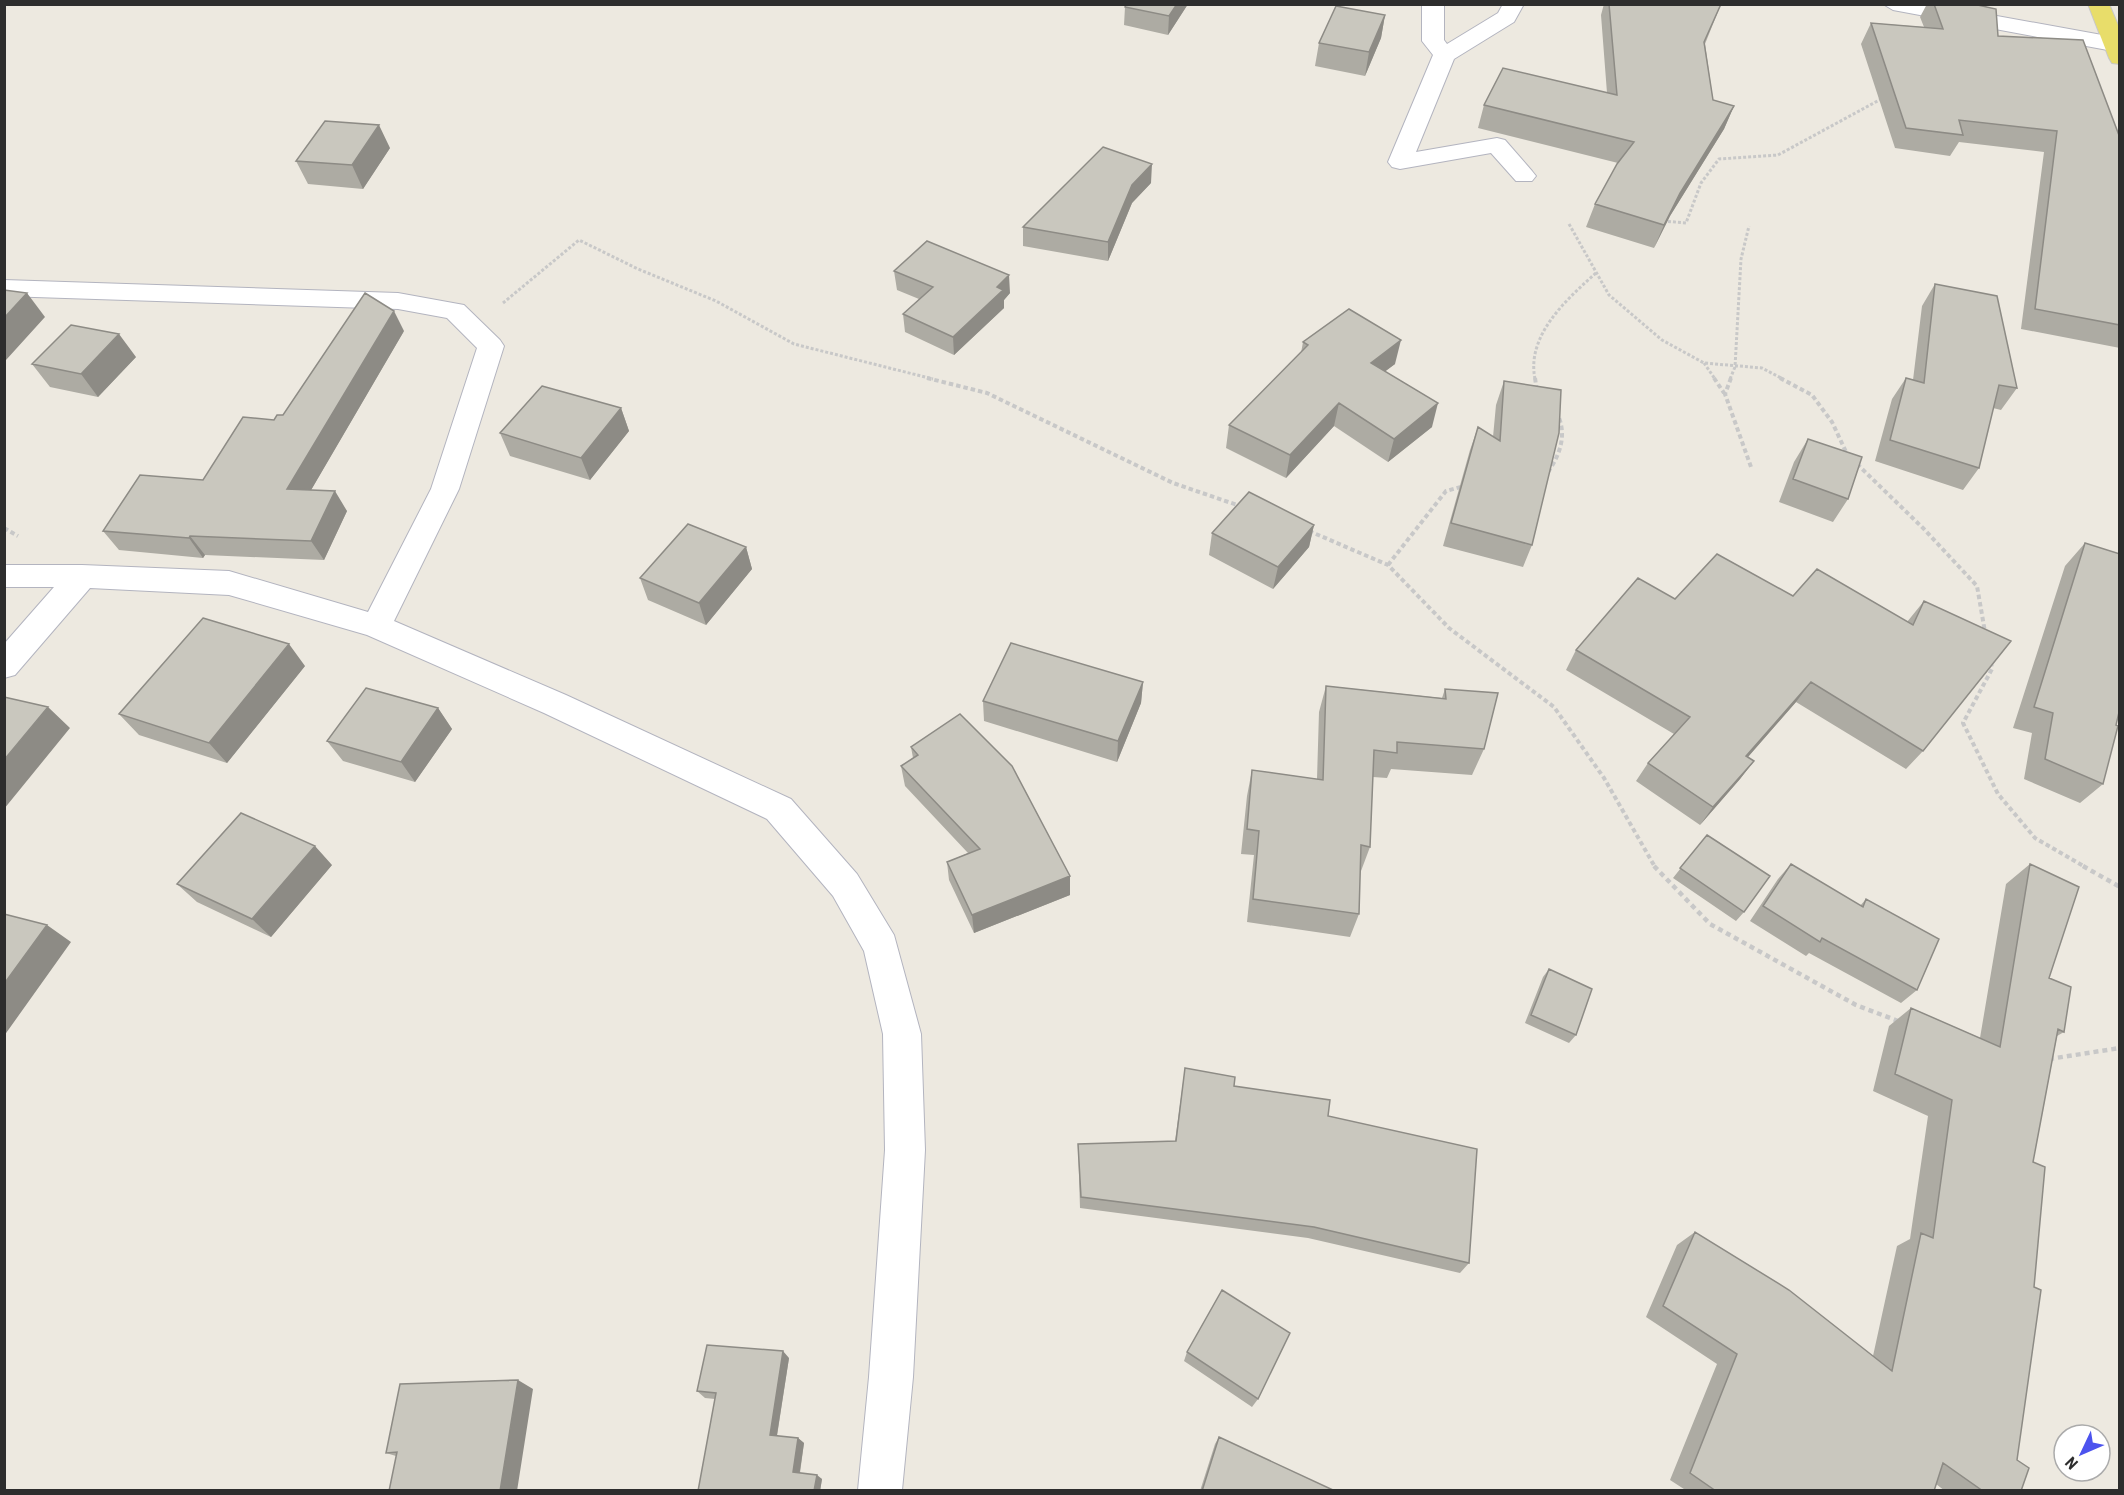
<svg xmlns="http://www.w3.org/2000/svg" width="2124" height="1495" font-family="'Roboto Condensed',sans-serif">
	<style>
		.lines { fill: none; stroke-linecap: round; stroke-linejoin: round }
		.minor-casing { stroke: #b3b4bf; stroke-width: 2 }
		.major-casing { stroke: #c8c8c8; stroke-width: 2 }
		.path-far2 { stroke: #c8c8c8; stroke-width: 3; stroke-dasharray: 3 2; stroke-linecap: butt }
		.path-far1 { stroke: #c8c8c8; stroke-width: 4; stroke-dasharray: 4.5 3; stroke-linecap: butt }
		.path { stroke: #c8c8c8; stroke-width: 4.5; stroke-dasharray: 5 4; stroke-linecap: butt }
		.minor { fill: #fff; fill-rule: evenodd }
		.major { fill: #e8dd6a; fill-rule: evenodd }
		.wall { fill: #adaba3 }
		.shaded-wall { fill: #8d8b85 }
		.building { fill: #c9c7be; stroke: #8d8b85; stroke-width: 1.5 }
	</style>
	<rect width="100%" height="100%" fill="#ede9e0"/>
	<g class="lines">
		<defs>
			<path id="minor" d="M 1422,4 L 1444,4 L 1444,40 L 1447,44 L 1498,13 L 1503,4 L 1524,4 L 1514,22 L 1454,59 L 1416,152 L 1497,138 L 1505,140 L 1532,171 L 1536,176 L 1532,181 L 1516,181 L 1491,153 L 1400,169 L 1392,167 L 1388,162 L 1433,55 L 1422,41 Z
				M 1883,4 L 1931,4 L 2113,37 L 2120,39 L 2120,49 L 2113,51 L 1893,10 Z
				M 4,280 L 398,293 L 464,305 L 500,340 L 504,346 L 459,489 L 394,621 L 566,695 L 791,799 L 857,874 L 894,935 L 921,1034 L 925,1150 L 913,1377 L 902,1490 L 858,1490 L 869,1377 L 885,1150 L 883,1034 L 864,951 L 833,896 L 767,819 L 544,713 L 367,635 L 229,595 L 90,588 L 15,675 L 4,678 L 4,644 L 54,587 L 4,587 L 4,565 L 82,565 L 229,571 L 368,612 L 431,489 L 477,348 L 447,318 L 398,309 L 4,296 Z"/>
			<path id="major" d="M 2088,4 L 2109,4 L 2120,30 L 2120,64 L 2112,63 L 2109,58 Z"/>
		</defs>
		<use href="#minor" class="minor-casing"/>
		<use href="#major" class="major-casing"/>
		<path class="path-far2" d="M 1663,221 L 1686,223 L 1701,183 L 1719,159 L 1778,155 L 1883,98
			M 1569,224 L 1609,295 L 1662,340 L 1704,363 L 1762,368 L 1783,379
			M 503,303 L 579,240 L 638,269 L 716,301 L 794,344 L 933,379
			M 1704,363 L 1715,379
			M 1535,379 C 1526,335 1567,299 1597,272
			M 1730,379 L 1735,367 L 1741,259 L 1749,226"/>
		<path class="path-far1" d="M 927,378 L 987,393 L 1173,483 L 1240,506
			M 1535,378 L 1537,391
			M 1714,378 L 1724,393
			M 1731,378 L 1725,394 L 1751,467
			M 1780,378 L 1812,395 L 1832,422 L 1847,454
			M 1857,464 L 1924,529 L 1977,586 L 1985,632
			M 1548,472 C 1561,453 1567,434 1557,413
			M 4,528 L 18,536
			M 1309,531 L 1388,565 L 1449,628 L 1554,707 L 1604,778 L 1655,867
			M 1388,565 L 1446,491 L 1464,486
			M 1991,662 L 1992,669 L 1963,723 L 1998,794 L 2035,838 L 2085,867"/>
		<path class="path" d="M 1654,866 L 1710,924 L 1856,1005 L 1898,1021
			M 2083,866 L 2120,887
			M 2049,1059 L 2120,1048"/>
		<use href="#minor" class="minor"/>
		<use href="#major" class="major"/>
	</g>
	<path class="wall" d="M 1188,4 L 1168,35 L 1124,25 L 1125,7 Z
		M 1604,4 L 1721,4 L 1705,44 L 1713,100 L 1734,106 L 1724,129 L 1670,216 L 1654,248 L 1586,227 L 1595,204 L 1618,163 L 1478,128 L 1484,105 L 1607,93 L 1601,15 Z
		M 1927,4 L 1988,4 L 1986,7 L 1998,36 L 2120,138 L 2120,348 L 2021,329 L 2044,152 L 1959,142 L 1950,156 L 1895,148 L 1861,44 L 1871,23 L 1924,27 L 1920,17 Z
		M 1385,15 L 1381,38 L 1365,76 L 1315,66 L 1319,43 Z
		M 390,148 L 363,189 L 308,184 L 296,161 Z
		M 1151,183 L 1132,203 L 1108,261 L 1023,246 L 1023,227 Z
		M 894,271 L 1010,293 L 1004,300 L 1004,308 L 954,355 L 905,332 L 903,314 L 919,299 L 897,290 Z
		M 1935,284 L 2017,388 L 2001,410 L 1993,408 L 1979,468 L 1963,490 L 1875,461 L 1892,399 L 1906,378 L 1913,380 L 1922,306 Z
		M 404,331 L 311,490 L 347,511 L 324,560 L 205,555 L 203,558 L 119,550 L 103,531 L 203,480 L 274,420 L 283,415 Z
		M 1303,342 L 1395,364 L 1385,371 L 1432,427 L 1388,462 L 1334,426 L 1286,478 L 1226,448 L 1229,425 L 1301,353 Z
		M 136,357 L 98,397 L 50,387 L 32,364 Z
		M 1504,381 L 1532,545 L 1523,567 L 1443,546 L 1470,450 L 1478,427 L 1493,437 L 1496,405 Z
		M 621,408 L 629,431 L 590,480 L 510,456 L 500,433 Z
		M 1808,439 L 1848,499 L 1833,522 L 1779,502 L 1794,462 Z
		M 1314,525 L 1309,547 L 1273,589 L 1209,555 L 1212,533 Z
		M 2085,543 L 2103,784 L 2080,803 L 2024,779 L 2032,733 L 2013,728 L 2065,566 Z
		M 746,547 L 752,569 L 706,625 L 648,600 L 640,578 Z
		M 1793,596 L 1907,622 L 1924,601 L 1923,751 L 1906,769 L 1796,702 L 1748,757 L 1754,761 L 1740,779 L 1700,825 L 1636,781 L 1648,763 L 1674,734 L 1566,670 L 1576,650 L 1675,599 Z
		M 305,666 L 227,763 L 139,735 L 119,714 Z
		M 1143,682 L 1141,703 L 1117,762 L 984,721 L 983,701 Z
		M 1326,686 L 1442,698 L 1445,689 L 1484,749 L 1472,775 L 1391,769 L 1387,778 L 1373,777 L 1370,847 L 1361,871 L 1360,871 L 1359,914 L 1350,937 L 1247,922 L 1254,855 L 1241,854 L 1247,796 L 1252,770 L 1317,779 L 1319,712 Z
		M 438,708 L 452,729 L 415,782 L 343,761 L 327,741 Z
		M 911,747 L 1070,876 L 1070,895 L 974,933 L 949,880 L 947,862 L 968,853 L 905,786 L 901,766 L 913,758 Z
		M 1707,835 L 1744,912 L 1736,921 L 1673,878 Z
		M 1791,864 L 1860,906 L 1866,899 L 1917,990 L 1901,1003 L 1809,953 L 1806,956 L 1750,921 L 1778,879 Z
		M 2030,864 L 2049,978 L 2064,1032 L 2057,1036 L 2033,1162 L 2017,1460 L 2021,1491 L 1945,1491 L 1936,1484 L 1934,1491 L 1687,1491 L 1670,1480 L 1717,1364 L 1646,1317 L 1677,1245 L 1695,1232 L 1873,1356 L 1897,1246 L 1910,1239 L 1928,1116 L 1873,1091 L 1889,1026 L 1911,1008 L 1980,1038 L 2006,884 Z
		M 332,865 L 271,937 L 197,902 L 177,884 Z
		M 1549,969 L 1576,1035 L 1569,1043 L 1525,1023 L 1543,977 Z
		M 1185,1068 L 1234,1086 L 1328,1116 L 1469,1263 L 1460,1273 L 1308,1238 L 1080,1208 L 1078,1144 L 1175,1141 Z
		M 1187,1352 L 1258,1399 L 1252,1407 L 1184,1361 Z
		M 789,1358 L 777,1436 L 798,1438 L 804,1443 L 800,1473 L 822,1479 L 820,1491 L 698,1491 L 715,1399 L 705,1398 L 697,1391 Z
		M 533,1389 L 396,1456 L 386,1453 Z
		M 1219,1437 L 1333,1491 L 1200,1491 L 1215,1444 Z"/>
	<path class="shaded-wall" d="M 1177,4 L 1188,4 L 1168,35 L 1169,16 Z
		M 1385,15 L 1381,38 L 1365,76 L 1369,52 Z
		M 1734,106 L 1724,129 L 1670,216 L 1654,248 L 1664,225 L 1680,193 Z
		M 379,125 L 390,148 L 363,189 L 352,165 Z
		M 1152,164 L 1151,183 L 1132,203 L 1108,261 L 1108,242 L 1132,185 Z
		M 1009,275 L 1010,293 L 1004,300 L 1004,308 L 954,355 L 953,337 L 997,287 Z
		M 27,293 L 45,317 L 6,360 L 4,359 L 4,318 Z
		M 394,311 L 404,331 L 300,509 L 287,489 Z
		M 119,334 L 136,357 L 98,397 L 81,374 Z
		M 1401,340 L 1395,364 L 1366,386 L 1371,363 Z
		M 1339,403 L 1334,426 L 1286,478 L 1290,455 Z
		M 1438,403 L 1432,427 L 1388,462 L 1394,439 Z
		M 621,408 L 629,431 L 590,480 L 581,458 Z
		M 335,491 L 347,511 L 324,560 L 311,541 Z
		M 1314,525 L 1309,547 L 1273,589 L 1278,567 Z
		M 190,536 L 205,555 L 203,558 L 189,538 Z
		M 746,547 L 752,569 L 706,625 L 699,603 Z
		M 289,644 L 305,666 L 227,763 L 209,743 Z
		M 1143,682 L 1141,703 L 1117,762 L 1118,741 Z
		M 1811,682 L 1796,702 L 1733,774 L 1746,756 Z
		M 48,707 L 70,728 L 4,809 L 4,760 Z
		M 438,708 L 452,729 L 415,782 L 401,762 Z
		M 1754,761 L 1740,779 L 1700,825 L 1713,807 Z
		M 315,846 L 332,865 L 271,937 L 252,919 Z
		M 1070,876 L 1070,895 L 974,933 L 972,915 Z
		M 47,925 L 71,942 L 4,1036 L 4,984 Z
		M 783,1351 L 789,1358 L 776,1441 L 770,1435 Z
		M 518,1380 L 533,1389 L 517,1491 L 500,1491 Z
		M 798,1438 L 804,1443 L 799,1477 L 793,1472 Z
		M 817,1475 L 822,1479 L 820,1491 L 814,1491 Z"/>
	<path class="building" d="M 1126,4 L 1177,4 L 1169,16 L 1125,7 Z
		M 1609,4 L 1721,4 L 1704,42 L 1713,100 L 1734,106 L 1680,193 L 1664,225 L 1595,204 L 1617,164 L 1634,142 L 1484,105 L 1503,68 L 1617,95 Z
		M 1934,4 L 1973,4 L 1996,9 L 1998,36 L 2083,40 L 2120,138 L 2120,325 L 2035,309 L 2057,131 L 1959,120 L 1963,135 L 1906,128 L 1871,23 L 1943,29 Z
		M 1336,6 L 1385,15 L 1369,52 L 1319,43 Z
		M 325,121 L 379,125 L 352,165 L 296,161 Z
		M 1103,147 L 1152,164 L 1132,185 L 1108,242 L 1023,227 Z
		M 927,241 L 1009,275 L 997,287 L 1003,290 L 953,337 L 903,314 L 933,287 L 894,271 Z
		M 1935,284 L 1997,296 L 2017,388 L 1999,385 L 1979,468 L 1890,440 L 1906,378 L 1924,383 Z
		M 4,290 L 27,293 L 4,318 Z
		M 365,293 L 394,311 L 287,489 L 335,491 L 311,541 L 190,536 L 189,538 L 103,531 L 140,475 L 203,480 L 243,417 L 274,420 L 277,415 L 283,415 Z
		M 1349,309 L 1401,340 L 1371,363 L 1438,403 L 1394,439 L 1339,403 L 1290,455 L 1229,425 L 1308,345 L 1303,342 Z
		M 71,325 L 119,334 L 81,374 L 32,364 Z
		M 1504,381 L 1561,390 L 1559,433 L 1532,545 L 1451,523 L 1478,427 L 1500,441 Z
		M 542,386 L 621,408 L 581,458 L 500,433 Z
		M 1808,439 L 1862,457 L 1848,499 L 1793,479 Z
		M 1249,492 L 1314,525 L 1278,567 L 1212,533 Z
		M 688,524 L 746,547 L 699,603 L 640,578 Z
		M 2085,543 L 2120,554 L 2120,708 L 2116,725 L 2118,726 L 2103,784 L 2045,759 L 2053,713 L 2034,707 Z
		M 1717,554 L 1793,596 L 1817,569 L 1913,625 L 1924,601 L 2011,641 L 1923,751 L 1811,682 L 1746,756 L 1754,761 L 1713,807 L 1648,763 L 1690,717 L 1576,650 L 1638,578 L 1675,599 Z
		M 203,618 L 289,644 L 209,743 L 119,714 Z
		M 1011,643 L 1143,682 L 1118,741 L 983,701 Z
		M 1326,686 L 1446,699 L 1445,689 L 1498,693 L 1484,749 L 1397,742 L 1397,753 L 1374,750 L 1370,847 L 1361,845 L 1359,914 L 1253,899 L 1259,831 L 1247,829 L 1252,770 L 1323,780 Z
		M 366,688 L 438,708 L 401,762 L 327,741 Z
		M 4,697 L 48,707 L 4,760 Z
		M 960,714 L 1012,766 L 1070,876 L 972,915 L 947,862 L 980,849 L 901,766 L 918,755 L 911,747 Z
		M 241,813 L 315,846 L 252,919 L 177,884 Z
		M 1707,835 L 1770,876 L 1744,912 L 1680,868 Z
		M 1791,864 L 1863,907 L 1866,899 L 1939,939 L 1917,990 L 1822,938 L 1820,942 L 1763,906 Z
		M 2030,864 L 2079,887 L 2049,978 L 2071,987 L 2064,1032 L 2058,1029 L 2033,1162 L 2045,1167 L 2034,1287 L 2041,1290 L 2017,1460 L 2029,1468 L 2021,1491 L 1983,1491 L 1943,1463 L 1934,1491 L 1716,1491 L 1690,1473 L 1737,1354 L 1663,1306 L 1695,1232 L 1789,1290 L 1892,1371 L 1921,1233 L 1933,1238 L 1952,1100 L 1895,1074 L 1911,1008 L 2000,1047 Z
		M 4,914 L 47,925 L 4,984 Z
		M 1549,969 L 1592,989 L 1576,1035 L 1531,1015 Z
		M 1185,1068 L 1235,1077 L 1234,1086 L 1330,1100 L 1328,1116 L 1477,1149 L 1469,1263 L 1314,1227 L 1081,1197 L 1078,1144 L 1176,1141 Z
		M 1222,1290 L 1290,1333 L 1258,1399 L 1187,1352 Z
		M 707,1345 L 783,1351 L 770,1435 L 798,1438 L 793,1472 L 817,1475 L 814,1491 L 698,1491 L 716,1393 L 697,1391 Z
		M 518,1380 L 500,1491 L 389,1491 L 397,1452 L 386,1453 L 400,1384 Z
		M 1219,1437 L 1333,1490 L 1333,1491 L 1202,1491 Z"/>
	<rect width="2124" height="1495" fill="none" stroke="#2d2d2d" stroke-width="12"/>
	<g transform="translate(2082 1453) rotate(226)"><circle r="28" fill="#ffffff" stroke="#ababab" stroke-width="1.5"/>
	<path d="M0-4.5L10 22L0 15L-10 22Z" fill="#4c53ee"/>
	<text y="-9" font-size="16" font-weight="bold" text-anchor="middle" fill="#2d2d2d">N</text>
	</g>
</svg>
